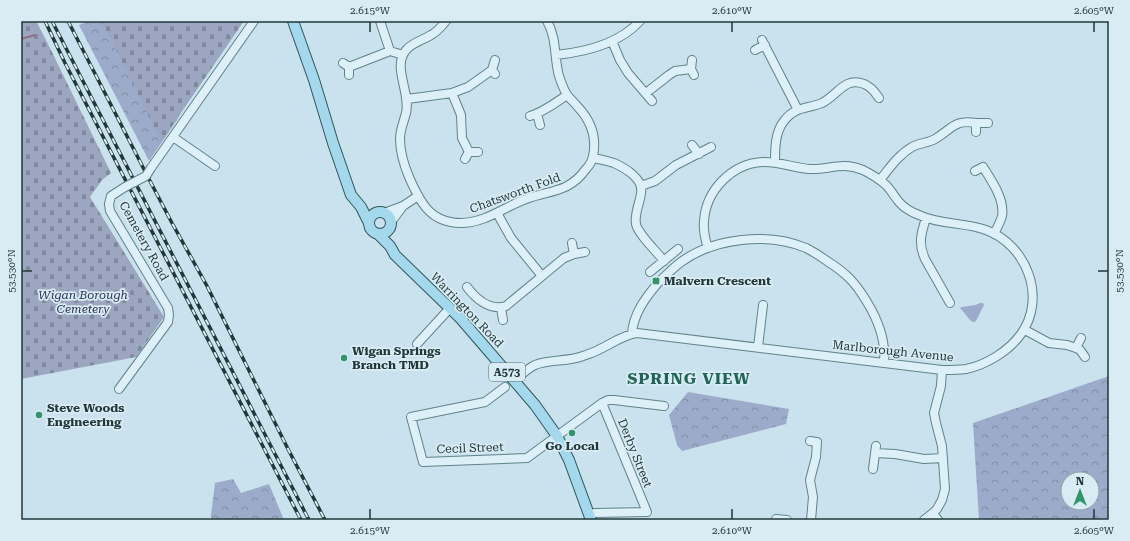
<svg xmlns="http://www.w3.org/2000/svg" width="1130" height="541" font-family="'Roboto Serif',serif">
	<style>
		.grass { fill: #9dabcb }
		.forest { fill: url(#forest-crowns); fill-rule: evenodd }
		.cemetery { fill: url(#cemetery-stones) }
		.lines { fill: none; stroke-linecap: round; stroke-linejoin: round }
		.stream { stroke: #907085; stroke-width: 2 }
		.minor-casing { stroke: #5f8388; stroke-width: 10 }
		.major-casing { stroke: #325557; stroke-width: 12 }
		.minor { stroke: #ddf0f8; stroke-width: 8 }
		.major { stroke: #a4d9ed; stroke-width: 10 }
		.rail-casing { stroke: #21383a; stroke-width: 3.5 }
		.rail { stroke: #d9ecf4; stroke-width: 2; stroke-dasharray: 6; stroke-linecap: butt }
		.minor-bridge-casing { stroke: #5f8388; stroke-width: 10; stroke-linecap: butt }
		.minor-bridge { stroke: #ddf0f8; stroke-width: 8 }
		.ticks { fill: none; stroke: #21383a; stroke-width: 1.5 }
		.poi-dot { fill: #32946b; stroke: #d9ecf4; stroke-width: 1.5 }
		.labels { text-anchor: middle; stroke-width: 3.5; stroke-linejoin: round; paint-order: stroke }
		.shield { fill: #d9ecf4; stroke: #586e72; stroke-width: 1 }
		.shield-label { font-size: 11px; font-weight: bold; fill: #21383a }
		.street-label { font-size: 12px; fill: #21383a; stroke: #d9ecf4 }
		.poi-label { font-size: 12px; font-weight: bold; fill: #21383a; stroke: #d9ecf4; text-anchor: start }
		.park-label { font-size: 12px; font-style: italic; fill: #293055; stroke: #d9ecf4 }
		.district-label { font-size: 16px; font-weight: bold; letter-spacing: 1px; fill: #236457; stroke: #d9ecf4 }
		.neatline { fill: none; stroke: #21383a; stroke-width: 1.5 }
		.ticks-label { font-size: 10px; text-anchor: middle; fill: #21383a }
	</style>
	<defs>
		<pattern id="forest-crowns" width="20" height="18" patternUnits="userSpaceOnUse"><rect width="20" height="18" fill="#9dabcb"/><path d="M2 6a3 3 0 1 1 6 0M12 15a3 3 0 1 1 6 0" fill="none" stroke="#808ca6"/></pattern>
		<pattern id="cemetery-stones" width="16" height="16" patternUnits="userSpaceOnUse"><rect width="16" height="16" fill="#9ca6c0"/><path d="M2 7V4a2 2 0 0 1 4 0v3zM10 15v-3a2 2 0 0 1 4 0v3z" fill="#7f889d"/></pattern>
	</defs>
	<rect width="100%" height="100%" fill="#c9e2ed"/>
	<path class="grass" d="M 980,303 L 983,303 L 984,305 L 976,321 L 974,322 L 971,321 L 960,308 L 962,307 L 975,305 Z"/>
	<path class="forest" d="M 89,21 L 121,21 L 179,117 L 149,161 L 79,25 Z
		M 1109,376 L 1109,520 L 979,520 L 973,423 ZM 1068,479 L 1092,479 L 1092,503 L 1068,503 Z
		M 688,392 L 789,409 L 786,424 L 682,451 L 677,445 L 669,415 Z
		M 233,479 L 241,493 L 269,484 L 284,520 L 211,520 L 211,515 L 215,483 Z"/>
	<path class="cemetery" d="M 21,21 L 36,21 L 46,40 L 111,173 L 102,180 L 90,197 L 164,317 L 136,357 L 21,379 Z
		M 102,21 L 244,21 L 161,142 Z"/>
	<g class="lines">
		<path class="stream" d="M 21,39 L 35,35"/>
		<defs>
			<path id="minor" d="M 380,21 L 390,51 L 403,55
				M 446,21 C 442,26 437,32 431,35 C 423,40 414,42 407,49 C 391,66 411,92 406,113 C 404,121 400,130 400,139 C 400,152 404,165 409,177 C 420,202 430,223 461,223 C 485,223 504,207 526,199 C 550,190 569,193 586,169 C 589,166 592,161 593,156 C 597,137 591,121 578,107 C 575,103 571,100 568,96 C 564,91 561,82 559,76 C 554,58 557,38 547,21
				M 762,40 L 798,110
				M 612,41 L 620,60 L 628,73 L 652,101
				M 755,50 L 765,45
				M 556,55 C 585,52 619,44 640,21
				M 495,60 L 492,70 L 495,74
				M 692,60 L 691,69 L 694,75
				M 343,63 L 349,67 L 349,75
				M 349,67 L 390,51
				M 452,93 L 461,115 L 462,138 L 469,152
				M 646,93 L 669,75 L 675,71 L 691,69
				M 407,99 L 452,93 L 468,87 L 492,70
				M 537,114 L 540,125
				M 530,116 C 544,112 555,103 567,95
				M 976,132 L 976,123 L 988,123
				M 173,137 L 215,166
				M 692,145 L 699,154
				M 593,158 C 600,159 607,161 614,163 C 625,168 644,179 641,193 C 640,203 634,214 636,224 C 638,234 657,252 664,261
				M 465,159 L 469,152 L 478,152
				M 775,162 C 775,149 775,132 784,121 C 795,106 808,109 822,103 C 837,96 845,76 864,84 C 870,86 875,92 879,98
				M 151,168 L 254,21
				M 975,171 L 983,167 C 992,181 1005,200 1002,216 C 1000,223 997,228 994,234
				M 880,180 C 889,169 898,155 912,147 C 919,143 928,143 935,139 C 952,129 954,119 976,123
				M 641,186 L 655,181 L 676,165 L 711,147
				M 384,213 L 403,206 L 418,196
				M 497,213 L 511,238 L 542,276
				M 926,218 C 921,234 918,243 925,259 L 950,303
				M 391,222 L 403,206
				M 572,243 L 574,254
				M 650,272 L 678,249
				M 467,287 C 476,299 490,311 506,306 L 564,258 L 574,254 L 585,252
				M 501,308 L 503,320
				M 1025,330 L 1049,343 L 1067,345 L 1076,348
				M 632,334 C 633,314 646,297 658,283 C 665,276 673,268 681,262 C 714,238 768,232 806,248 C 814,252 820,256 827,261 C 846,273 855,282 867,302 C 878,320 886,340 884,362
				M 1081,338 L 1076,348 L 1080,350 L 1085,357
				M 417,344 L 450,308
				M 758,347 L 763,305
				M 515,380 C 521,375 527,369 535,365 C 549,359 568,362 583,356 C 589,354 595,352 600,349 C 613,343 623,335 637,333 L 942,370 C 950,370 958,370 966,369 C 986,365 1009,351 1021,334 C 1047,298 1027,245 986,230 C 964,222 940,225 919,215 C 911,212 904,208 899,202 C 894,196 891,190 886,185 C 879,179 871,174 863,170 C 841,161 830,170 810,169 C 794,168 778,161 762,162 C 732,164 706,190 704,221 C 703,230 705,239 708,248
				M 505,387 L 485,402 L 411,417 L 423,462 L 527,458 L 602,403 L 608,400 L 614,400 L 664,406
				M 119,389 L 168,322 L 169,315 L 168,308 L 110,211 L 109,204 L 111,196 L 125,187
				M 810,441 L 817,442 L 816,457 L 810,480 L 813,497 L 811,520
				M 875,453 L 895,454 L 924,459 L 943,458
				M 873,469 L 876,446
				M 933,513 L 938,520
				M 589,514 L 595,513 L 647,512 L 602,403
				M 776,519 L 787,520
				M 924,520 L 933,513 L 937,509 L 942,500 L 945,489 L 942,446 L 936,423 L 934,413 L 941,386 L 942,370"/>
			<path id="major" d="M 293,21 L 314,80 L 333,143 L 351,195 L 361,207 L 369,223
				M369 223a11 11 0 1 1 22 0a11 11 0 1 1-22 0Z
				M 378,234 L 390,246 L 395,255 L 461,319 L 535,405 L 557,436 L 569,460 L 591,520"/>
		</defs>
		<use href="#minor" class="minor-casing"/>
		<use href="#major" class="major-casing"/>
		<use href="#minor" class="minor"/>
		<use href="#major" class="major"/>
		<defs>
			<path id="rail" d="M 45,21 L 65,63 L 301,520
				M 52,21 L 309,520
				M 68,21 L 150,181 L 172,223 L 207,286 L 288,449 L 325,520"/>
		</defs>
		<use href="#rail" class="rail-casing"/>
		<use href="#rail" class="rail"/>
		<defs>
			<path id="minor-bridge" d="M 125,187 L 146,176 L 151,168"/>
		</defs>
		<use href="#minor-bridge" class="minor-bridge-casing"/>
		<use href="#minor-bridge" class="minor-bridge"/>
	</g>
	<path class="ticks" d="M 370,22 L 370,32M 732,22 L 732,32M 1094,22 L 1094,32M 22,271 L 32,271M 1098,271 L 1108,271M 370,509 L 370,519M 732,509 L 732,519M 1094,509 L 1094,519"/>
	<g class="poi-dot">
		<rect x="652" y="277" width="8" height="8" rx="2"/>
		<circle cx="344" cy="358" r="4"/>
		<circle cx="39" cy="415" r="4"/>
		<circle cx="572" cy="433" r="4"/>
	</g>
	<g class="labels">
		<rect class="shield" x="489" y="363" width="36" height="18" rx="3"/>
		<g class="shield-label">
			<text x="507" y="376">A573</text>
		</g>
		<g class="street-label">
			<text transform="translate(515 193) rotate(-20)" y="4">Chatsworth Fold</text>
			<text transform="translate(144 241) rotate(61)" y="4">Cemetery Road</text>
			<text transform="translate(467 310) rotate(46)" y="4">Warrington Road</text>
			<text transform="translate(893 351) rotate(6)" y="4">Marlborough Avenue</text>
			<text transform="translate(470 448) rotate(-2)" y="4">Cecil Street</text>
			<text transform="translate(635 453) rotate(68)" y="4">Derby Street</text>
		</g>
		<g class="poi-label">
			<text x="664" y="285">Malvern Crescent</text>
			<text x="352" y="355">Wigan Springs<tspan x="352" dy="14">Branch TMD</tspan></text>
			<text x="47" y="412">Steve Woods<tspan x="47" dy="14">Engineering</tspan></text>
			<text x="572" y="450" text-anchor="middle">Go Local</text>
		</g>
		<g class="park-label">
			<text x="83" y="299">Wigan Borough<tspan x="83" dy="14">Cemetery</tspan></text>
		</g>
		<g class="district-label">
			<text x="689" y="384">SPRING VIEW</text>
		</g>
	</g>
	<rect width="1130" height="541" fill="none" stroke="#d9ecf4" stroke-width="44"/>
	<g transform="translate(1080 491)"><circle r="19" fill="#d9ecf4" stroke="#8fa4aa"/>
	<path d="M0-3L7 15L0 10L-7 15Z" fill="#32946b"/>
	<text y="-6" font-size="11" font-weight="bold" text-anchor="middle" fill="#21383a">N</text>
	</g>
	<rect x="22" y="22" width="1086" height="497" class="neatline"/>
	<g class="ticks-label">
		<text x="370" y="14">2.615°W</text>
		<text x="732" y="14">2.610°W</text>
		<text x="1094" y="14">2.605°W</text>
		<text transform="translate(11 271) rotate(-90)" y="4">53.530°N</text>
		<text transform="translate(1119 271) rotate(-90)" y="4">53.530°N</text>
		<text x="370" y="534">2.615°W</text>
		<text x="732" y="534">2.610°W</text>
		<text x="1094" y="534">2.605°W</text>
	</g>
</svg>
